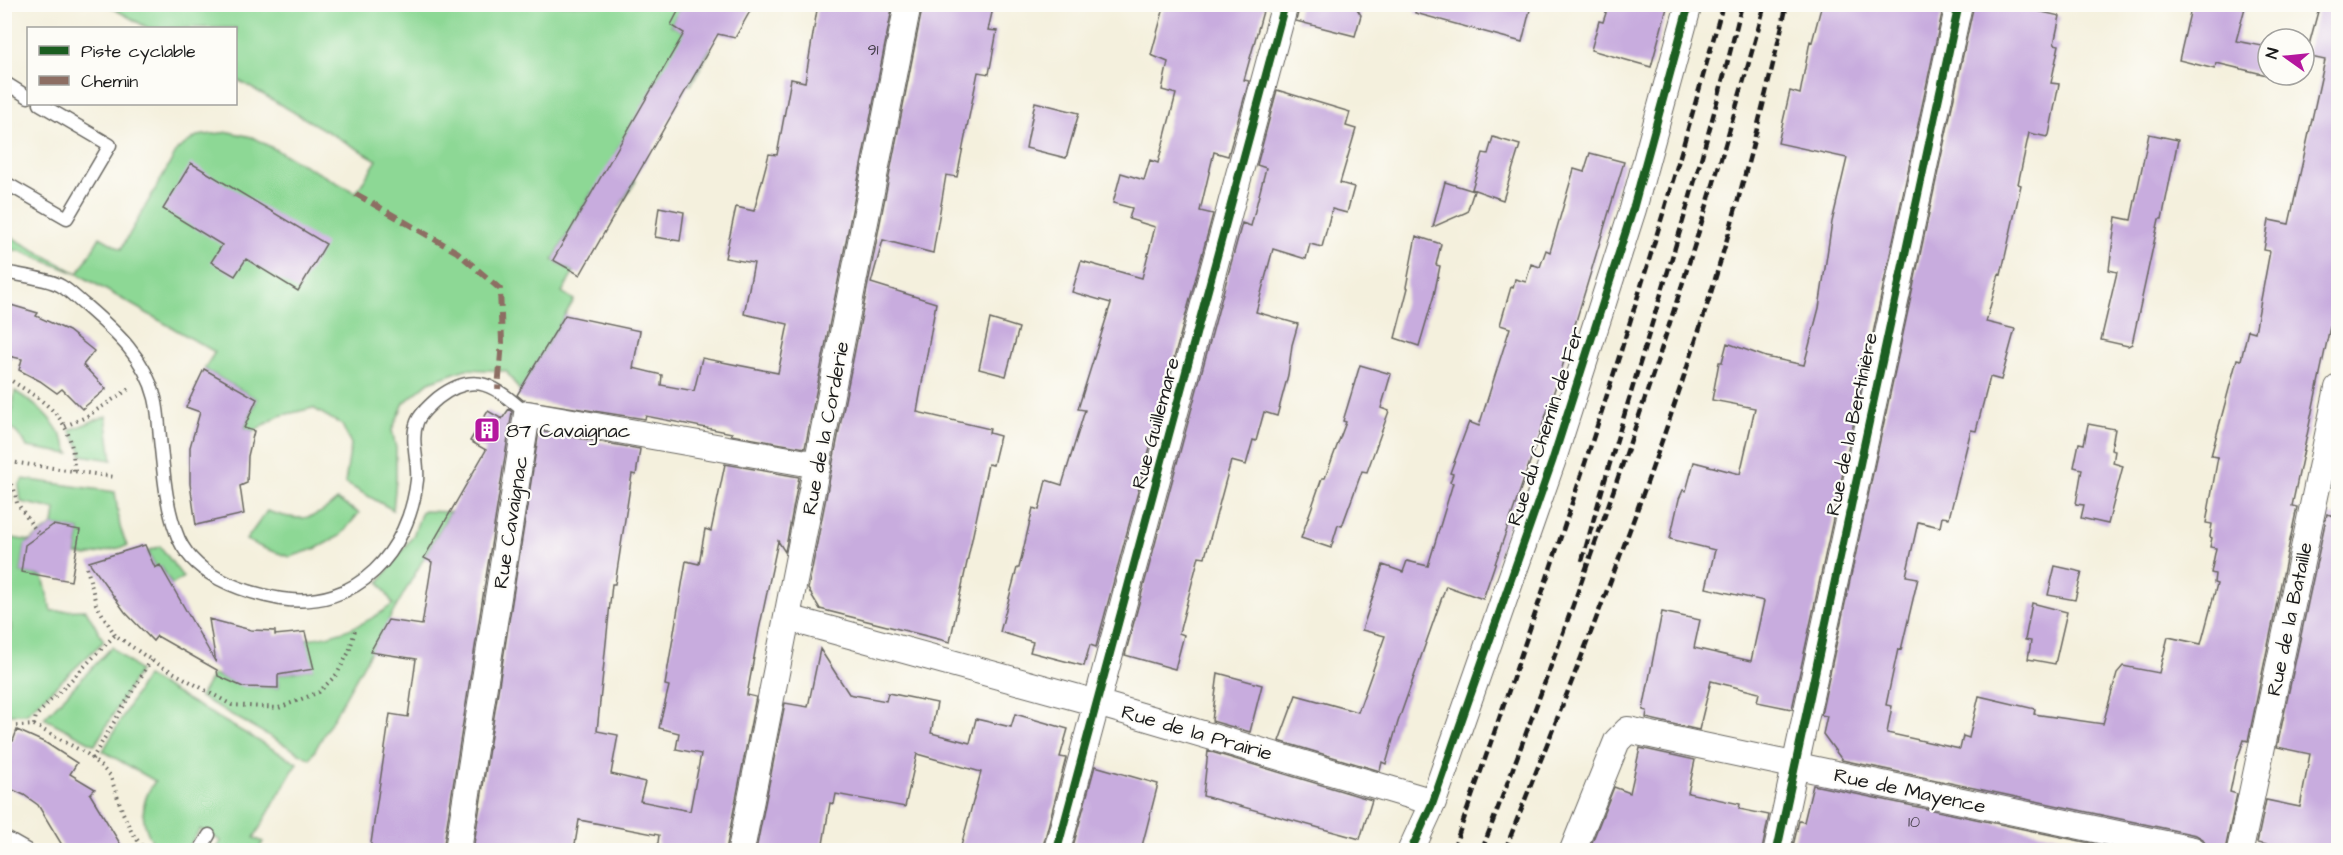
<svg xmlns="http://www.w3.org/2000/svg" width="2343" height="855" font-family="'Architects Daughter',sans-serif">
	<style>
		.green { fill: #8dd895; stroke: #547a58; stroke-width: 1.5 }
		.building { fill: #c8acde }
		.lines { fill: none; stroke-linecap: round; stroke-linejoin: round }
		.service-casing { stroke: #686660; stroke-width: 15 }
		.minor-casing { stroke: #686660; stroke-width: 28 }
		.path { stroke: #686660; stroke-width: 4; stroke-dasharray: 1.5 4.5; stroke-linecap: butt }
		.service { stroke: #fff; stroke-width: 12 }
		.minor { stroke: #fff; stroke-width: 26 }
		.rail { stroke: #1c1c1c; stroke-width: 4.5; stroke-dasharray: 9 4.5; stroke-linecap: butt }
		.quiet { stroke: #8d6e63; stroke-width: 6; stroke-dasharray: 12 6; stroke-linecap: butt }
		.cycleway-casing { stroke: #fdfcf7; stroke-width: 11 }
		.cycleway { stroke: #1b5e20; stroke-width: 8 }
		.labels { text-anchor: middle; stroke-width: 4.5; stroke-linejoin: round; paint-order: stroke }
		.number-label { font-size: 16px; fill: #47404c }
		.street-label { font-size: 20px; fill: #1c1c1c; stroke: #fdfcf7 }
		.poi-label { font-size: 20px; fill: #1c1c1c; stroke: #fdfcf7; text-anchor: start }
	</style>
	<rect width="100%" height="100%" fill="#fdfcf7"/>
	<filter id="ink" filterUnits="userSpaceOnUse"><feTurbulence type="fractalNoise" baseFrequency=".0167" numOctaves="2"/><feDisplacementMap in="SourceGraphic" scale="12" xChannelSelector="R" yChannelSelector="G"/><feConvolveMatrix kernelMatrix="1 2 1 2 8 2 1 2 1" color-interpolation-filters="sRGB"/></filter>
	<filter id="wash" filterUnits="userSpaceOnUse"><feTurbulence type="fractalNoise" baseFrequency=".008" numOctaves="4" result="noise"/><feDisplacementMap in="SourceGraphic" scale="24" xChannelSelector="R" yChannelSelector="G"/><feGaussianBlur stdDeviation="1.35" result="paint"/><feColorMatrix in="noise" values="0 0 0 0 0 0 0 0 0 0 0 0 0 0 0 0 0 1.4 0 .05"/><feComposite in="paint" operator="in"/></filter>
	<g filter="url(#wash)">
		<rect width="100%" height="100%" fill="#f4f0dd"/>
		<path class="green" d="M 107,5 L 682,5 L 671,25 L 711,48 L 691,85 L 663,70 L 609,164 L 636,181 L 619,207 L 592,192 L 553,260 L 574,272 L 562,292 L 574,300 L 520,391 L 506,371 L 466,369 L 429,382 L 404,403 L 392,430 L 396,448 L 396,480 L 393,510 L 345,483 L 351,444 L 342,425 L 313,408 L 279,416 L 254,431 L 245,428 L 257,399 L 204,369 L 215,352 L 78,274 L 20,251 L 5,249 L 4,233 L 78,274 L 100,237 L 121,249 L 178,149 L 197,136 L 229,132 L 252,137 L 356,193 L 377,160 L 236,79 L 236,28 L 148,28 Z
			M 15,391 C 43,409 57,422 70,454 L 27,447 L 24,441 L 10,426 Z
			M 106,416 L 112,460 L 81,455 L 81,450 L 70,430 Z
			M 23,479 L 115,492 L 120,527 L 127,546 L 87,556 L 76,554 L 80,530 L 53,525 L 25,545 L 21,572 L 43,576 L 51,611 L 86,610 L 104,641 L 26,714 L 5,714 L 5,651 L 9,640 L 11,626 L 4,608 L 5,496 L 11,492 L 12,502 L 7,537 L 30,541 L 53,525 L 55,509 L 21,502 L 19,486 Z
			M 337,500 L 359,513 L 340,536 L 317,548 L 290,557 L 263,548 L 246,540 L 267,511 C 296,521 313,523 337,500 Z
			M 422,511 L 450,512 L 310,759 L 200,697 L 213,674 L 243,686 L 278,688 L 278,675 L 313,669 L 306,639 C 339,636 367,624 393,604 L 379,582 L 413,536 Z
			M 160,546 L 183,577 L 172,585 L 161,566 L 155,567 L 148,551 Z
			M 112,647 L 139,671 L 95,745 L 44,718 Z
			M 146,676 L 297,763 L 254,838 L 263,842 L 258,850 L 216,850 L 221,841 L 200,829 L 187,850 L 158,850 C 141,827 137,806 155,781 L 103,751 Z"/>
		<g id="blocks">
			<path class="building" d="M 682,4 L 754,4 L 735,38 L 718,34 L 580,275 L 553,260 L 684,33 L 671,25 Z
				M 818,4 L 893,4 L 805,448 L 731,435 L 732,433 L 646,416 L 645,419 L 523,400 L 517,395 L 565,315 L 640,331 L 633,368 L 662,375 L 661,385 L 694,391 L 702,358 L 778,373 L 788,324 L 744,314 L 754,263 L 725,258 L 736,207 L 754,211 L 769,154 L 777,155 L 791,79 L 805,82 Z
				M 923,4 L 994,4 L 988,30 L 997,31 L 989,74 L 978,72 L 957,177 L 946,175 L 933,253 L 883,240 L 871,283 L 936,303 L 917,412 L 990,429 L 989,433 L 1000,436 L 993,465 L 988,464 L 950,642 L 820,609 L 808,589 Z
				M 1165,4 L 1265,4 L 1244,80 L 1249,81 L 1228,156 L 1214,152 L 1200,211 L 1213,214 L 1096,647 L 1090,645 L 1084,666 L 1030,652 L 1033,642 L 1000,632 L 1017,568 L 1019,568 L 1033,508 L 1039,510 L 1046,480 L 1062,485 L 1085,410 L 1078,409 L 1111,303 L 1072,292 L 1081,261 L 1142,278 L 1155,227 L 1129,219 L 1132,208 L 1113,203 L 1121,173 L 1144,180 L 1150,160 L 1158,163 L 1176,94 L 1162,90 L 1168,62 L 1151,55 Z
				M 1300,4 L 1354,4 L 1361,15 L 1355,36 L 1296,21 Z
				M 1416,4 L 1529,4 L 1528,9 L 1530,10 L 1522,42 L 1415,13 Z
				M 1609,4 L 1668,4 L 1651,67 L 1591,50 L 1599,21 L 1603,22 Z
				M 1822,4 L 1944,4 L 1792,709 L 1757,702 L 1759,693 L 1711,681 L 1699,730 L 1646,718 L 1647,711 L 1643,710 L 1662,612 L 1700,620 L 1694,648 L 1751,661 L 1764,601 L 1706,588 L 1715,550 L 1670,539 L 1679,499 L 1683,490 L 1686,491 L 1694,462 L 1740,474 L 1755,408 L 1712,400 L 1719,362 L 1722,362 L 1727,343 L 1766,357 L 1804,365 L 1819,308 L 1832,222 L 1847,158 L 1778,143 L 1790,91 L 1800,94 L 1810,41 L 1812,42 Z
				M 1974,4 L 2025,4 L 2024,8 L 2060,16 L 2054,44 L 2059,45 L 2051,83 L 2059,84 L 2049,135 L 2047,137 L 2029,133 L 2018,184 L 2021,185 L 2001,275 L 1999,274 L 1986,322 L 2015,329 L 2001,380 L 1990,377 L 1976,431 L 1971,430 L 1949,518 L 1942,517 L 1940,527 L 1918,522 L 1906,576 L 1918,578 L 1901,650 L 1898,649 L 1886,705 L 1892,706 L 1887,733 L 1960,749 L 1963,736 L 1969,738 L 1979,696 L 2035,709 L 2034,714 L 2103,724 L 2117,673 L 2123,666 L 2159,673 L 2168,637 L 2201,644 L 2217,584 L 2214,583 L 2215,574 L 2211,573 L 2216,548 L 2210,547 L 2212,538 L 2210,537 L 2212,524 L 2206,523 L 2218,457 L 2211,456 L 2237,359 L 2241,360 L 2248,330 L 2255,332 L 2270,251 L 2264,250 L 2269,220 L 2289,224 L 2325,60 L 2306,56 L 2320,4 L 2338,4 L 2338,289 L 2292,506 L 2297,507 L 2248,741 L 2244,740 L 2236,763 L 2230,792 L 2237,794 L 2225,850 L 2208,850 L 2203,839 L 2196,835 L 1842,760 L 1823,734 L 1827,716 L 1821,715 Z
				M 2192,4 L 2246,4 L 2236,41 L 2268,47 L 2267,75 L 2216,63 L 2215,69 L 2179,60 Z
				M 1277,90 L 1350,112 L 1346,126 L 1356,129 L 1340,183 L 1354,187 L 1347,213 L 1332,209 L 1322,247 L 1310,244 L 1306,259 L 1273,249 L 1256,312 L 1298,324 L 1292,345 L 1288,375 L 1277,416 L 1264,412 L 1256,441 L 1253,440 L 1246,465 L 1231,461 L 1205,557 L 1199,556 L 1179,633 L 1184,635 L 1175,669 L 1125,655 L 1242,223 L 1251,226 L 1266,168 L 1257,165 Z
				M 1035,102 L 1079,113 L 1066,158 L 1026,148 Z
				M 2149,134 L 2178,140 L 2162,219 L 2159,219 L 2132,344 L 2128,346 L 2101,340 L 2117,272 L 2109,270 L 2116,217 L 2131,220 Z
				M 1493,137 L 1520,145 L 1503,200 L 1472,189 L 1483,153 L 1488,154 Z
				M 1590,153 L 1624,162 L 1561,371 L 1483,599 L 1446,586 L 1398,722 L 1386,764 L 1382,762 L 1380,771 L 1279,741 L 1296,695 L 1358,712 L 1385,636 L 1362,630 L 1383,565 L 1403,572 L 1407,561 L 1428,566 L 1453,483 L 1450,482 L 1453,474 L 1450,473 L 1469,422 L 1479,426 L 1510,328 L 1500,325 L 1511,287 L 1513,288 L 1515,279 L 1526,282 L 1531,264 L 1540,267 L 1546,250 L 1550,252 L 1574,169 L 1584,172 Z
				M 191,163 L 326,244 L 298,291 L 246,259 L 235,276 L 211,262 L 222,245 L 163,209 Z
				M 1445,182 L 1474,191 L 1467,212 L 1433,227 Z
				M 659,207 L 684,212 L 680,241 L 655,237 Z
				M 1416,236 L 1441,244 L 1436,265 L 1440,266 L 1434,295 L 1419,346 L 1395,338 L 1408,288 L 1406,287 Z
				M 4,303 L 38,313 L 36,316 L 69,331 L 94,351 L 83,365 L 106,389 L 82,409 L 62,389 L 57,393 L 40,381 L 19,370 L 22,359 L 4,355 Z
				M 990,319 L 1019,328 L 1006,376 L 979,369 Z
				M 1360,365 L 1391,374 L 1381,408 L 1389,411 L 1367,472 L 1362,471 L 1342,526 L 1338,525 L 1331,548 L 1301,538 L 1322,478 L 1325,478 L 1346,422 L 1343,421 Z
				M 204,369 L 257,399 L 244,428 L 254,431 L 248,456 L 247,483 L 240,486 L 244,514 L 196,525 L 190,484 L 190,447 L 200,412 L 186,407 Z
				M 509,409 L 512,412 L 443,850 L 370,850 L 390,714 L 408,717 L 416,659 L 370,652 L 388,620 L 422,625 L 432,562 L 424,558 L 486,450 L 470,441 L 488,411 L 502,419 Z
				M 2088,424 L 2115,429 L 2111,450 L 2115,451 L 2113,463 L 2123,466 L 2108,524 L 2081,518 L 2084,505 L 2076,504 L 2082,469 L 2074,467 L 2079,443 L 2084,444 Z
				M 539,431 L 640,449 L 636,475 L 632,474 L 615,584 L 612,584 L 597,731 L 618,735 L 611,774 L 645,782 L 640,801 L 690,811 L 701,754 L 676,749 L 679,733 L 659,728 L 669,686 L 665,685 L 686,561 L 699,564 L 705,529 L 711,531 L 725,464 L 799,477 L 785,552 L 778,541 L 759,630 L 747,695 L 756,697 L 726,850 L 657,850 L 659,835 L 579,820 L 574,850 L 473,850 Z
				M 2327,514 L 2338,517 L 2338,850 L 2292,850 L 2257,843 L 2266,800 L 2300,807 L 2310,754 L 2277,747 Z
				M 53,525 L 80,530 L 71,581 L 21,572 L 25,545 Z
				M 145,545 L 155,568 L 160,565 L 216,663 L 209,619 L 251,630 L 275,631 L 275,635 L 305,632 L 314,669 L 278,675 L 278,688 L 243,687 L 218,676 L 217,670 L 157,636 L 153,641 L 125,612 L 89,562 Z
				M 2055,566 L 2082,572 L 2075,600 L 2048,595 Z
				M 2032,603 L 2067,612 L 2055,664 L 2028,659 L 2031,641 L 2025,640 Z
				M 820,649 L 849,694 L 886,701 L 888,693 L 937,703 L 931,733 L 970,743 L 976,719 L 1011,727 L 1015,714 L 1068,729 L 1060,757 L 1066,758 L 1042,850 L 960,850 L 981,772 L 917,754 L 905,807 L 836,794 L 834,804 L 830,803 L 822,850 L 756,850 L 785,703 L 808,707 Z
				M 1218,673 L 1262,685 L 1250,732 L 1212,721 Z
				M 17,730 L 46,743 L 77,763 L 70,774 L 95,789 L 90,794 L 124,850 L 65,850 L 38,805 L 24,795 L 4,786 L 4,738 L 13,741 Z
				M 1640,748 L 1695,760 L 1688,793 L 1740,804 L 1739,809 L 1769,815 L 1762,850 L 1589,850 L 1614,787 L 1630,793 Z
				M 1208,751 L 1372,800 L 1360,839 L 1203,796 Z
				M 1095,766 L 1158,784 L 1141,850 L 1072,850 Z
				M 1813,785 L 2123,850 L 1792,850 L 1799,821 L 1804,822 Z"/>
		</g>
	</g>
	<g filter="url(#ink)">
		<use href="#blocks" fill-opacity="0" stroke="#686660" stroke-width="1.5"/>
		<g class="lines">
			<defs>
				<path id="service" d="M 4,82 L 28,97
					M 4,182 L 67,218 L 110,145 L 40,104
					M 4,272 C 19,275 50,279 61,286 C 70,291 78,300 86,306 C 116,332 145,358 155,398 C 159,414 159,432 161,448 C 164,476 166,505 176,532 C 190,575 242,592 281,599 C 357,611 409,551 417,480 C 419,462 410,440 417,422 C 420,414 431,404 438,398 C 476,369 496,387 527,414
					M 4,837 L 27,850
					M 200,850 L 209,835"/>
				<path id="minor" d="M 788,618 L 1097,703 L 1433,802
					M 458,850 L 527,414 L 818,465
					M 741,850 L 908,4
					M 1057,850 L 1285,4
					M 1411,850 L 1433,802 L 1552,462 L 1633,209 L 1689,4
					M 1573,850 L 1617,741 L 1628,730 L 2193,850
					M 1777,850 L 1959,4
					M 2240,850 L 2338,388"/>
			</defs>
			<use href="#service" class="service-casing"/>
			<use href="#minor" class="minor-casing"/>
			<path class="path" d="M 7,378 C 48,404 74,417 74,471
				M 4,396 L 10,357
				M 65,426 L 86,417 L 129,389
				M 4,461 L 115,477
				M 4,475 L 14,489 L 17,503 L 39,535
				M 87,568 L 96,604 L 115,635
				M 34,725 L 36,716 L 115,635 L 151,660 L 232,705 L 279,708 L 319,692 L 337,674 L 349,652 L 356,627
				M 4,727 L 34,725 L 87,754 L 110,775 L 123,813 L 132,833 L 145,850
				M 92,759 L 151,660"/>
			<use href="#service" class="service"/>
			<use href="#minor" class="minor"/>
			<path class="rail" d="M 1582,561 C 1633,375 1697,192 1742,4
				M 1453,850 C 1552,571 1645,290 1723,4
				M 1482,850 C 1588,572 1687,292 1765,4
				M 1505,850 C 1580,661 1657,471 1716,276 C 1743,187 1766,96 1787,4"/>
			<path class="quiet" d="M 356,194 L 457,252 L 500,289 L 502,342 L 498,389"/>
			<defs>
				<path id="cycleway" d="M 1057,850 L 1285,4
					M 1411,850 L 1433,802 L 1552,462 L 1633,209 L 1689,4
					M 1777,850 L 1959,4"/>
			</defs>
			<use href="#cycleway" class="cycleway-casing"/>
			<use href="#cycleway" class="cycleway"/>
		</g>
	</g>
	<defs>
		<symbol id="building-square" viewBox="-11 -11 22 22"><rect x="-9" y="-9" width="18" height="18" rx="4" fill="#b5179e" stroke="#fdfcf7"/><path d="M-4-6H4V6H1V3H-1V6H-4ZM-2.5-4.3h1.7v1.8h-1.7ZM.8-4.3h1.7v1.8H.8ZM-2.5-1h1.7V.8h-1.7ZM.8-1h1.7V.8H.8Z" fill="#fff"/></symbol>
	</defs>
	<g fill-rule="evenodd">
		<use href="#building-square" x="472" y="415" width="30" height="30"/>
	</g>
	<g class="labels">
		<g class="number-label">
			<text x="873" y="55">91</text>
			<text x="1914" y="827">10</text>
		</g>
		<g class="street-label">
			<text transform="translate(1155 423) rotate(-75)" y="7">Rue Guillemare</text>
			<text transform="translate(1851 424) rotate(-78)" y="7">Rue de la Bertinière</text>
			<text transform="translate(1545 426) rotate(-72)" y="7">Rue du Chemin de Fer</text>
			<text transform="translate(825 428) rotate(-79)" y="7">Rue de la Corderie</text>
			<text transform="translate(510 522) rotate(-81)" y="7">Rue Cavaignac</text>
			<text transform="translate(2289 619) rotate(-78)" y="7">Rue de la Bataille</text>
			<text transform="translate(1197 732) rotate(16)" y="7">Rue de la Prairie</text>
			<text transform="translate(1910 790) rotate(12)" y="7">Rue de Mayence</text>
		</g>
		<g class="poi-label">
			<text x="506" y="437">87 Cavaignac</text>
		</g>
	</g>
	<rect width="2343" height="855" fill="none" stroke="#fdfcf7" stroke-width="24"/>
	<rect x="27" y="27" width="210" height="78" fill="#fdfcf7" stroke="#a3a29f" stroke-width="1.5"/>
	<rect x="39" y="46" width="30" height="9" fill="#1b5e20" stroke="#a3a29f" stroke-width="1.5"/>
	<text x="81" y="57" font-size="18" fill="#1c1c1c">Piste cyclable</text>
	<rect x="39" y="76" width="30" height="9" fill="#8d6e63" stroke="#a3a29f" stroke-width="1.5"/>
	<text x="81" y="87" font-size="18" fill="#1c1c1c">Chemin</text>
	<g transform="translate(2286 57) rotate(285)"><circle r="28" fill="#fdfcf7" stroke="#a3a29f" stroke-width="1.5"/>
	<path d="M0-4.5L10 22L0 15L-10 22Z" fill="#b5179e"/>
	<text y="-9" font-size="16" font-weight="bold" text-anchor="middle" fill="#1c1c1c">N</text>
	</g>
</svg>
